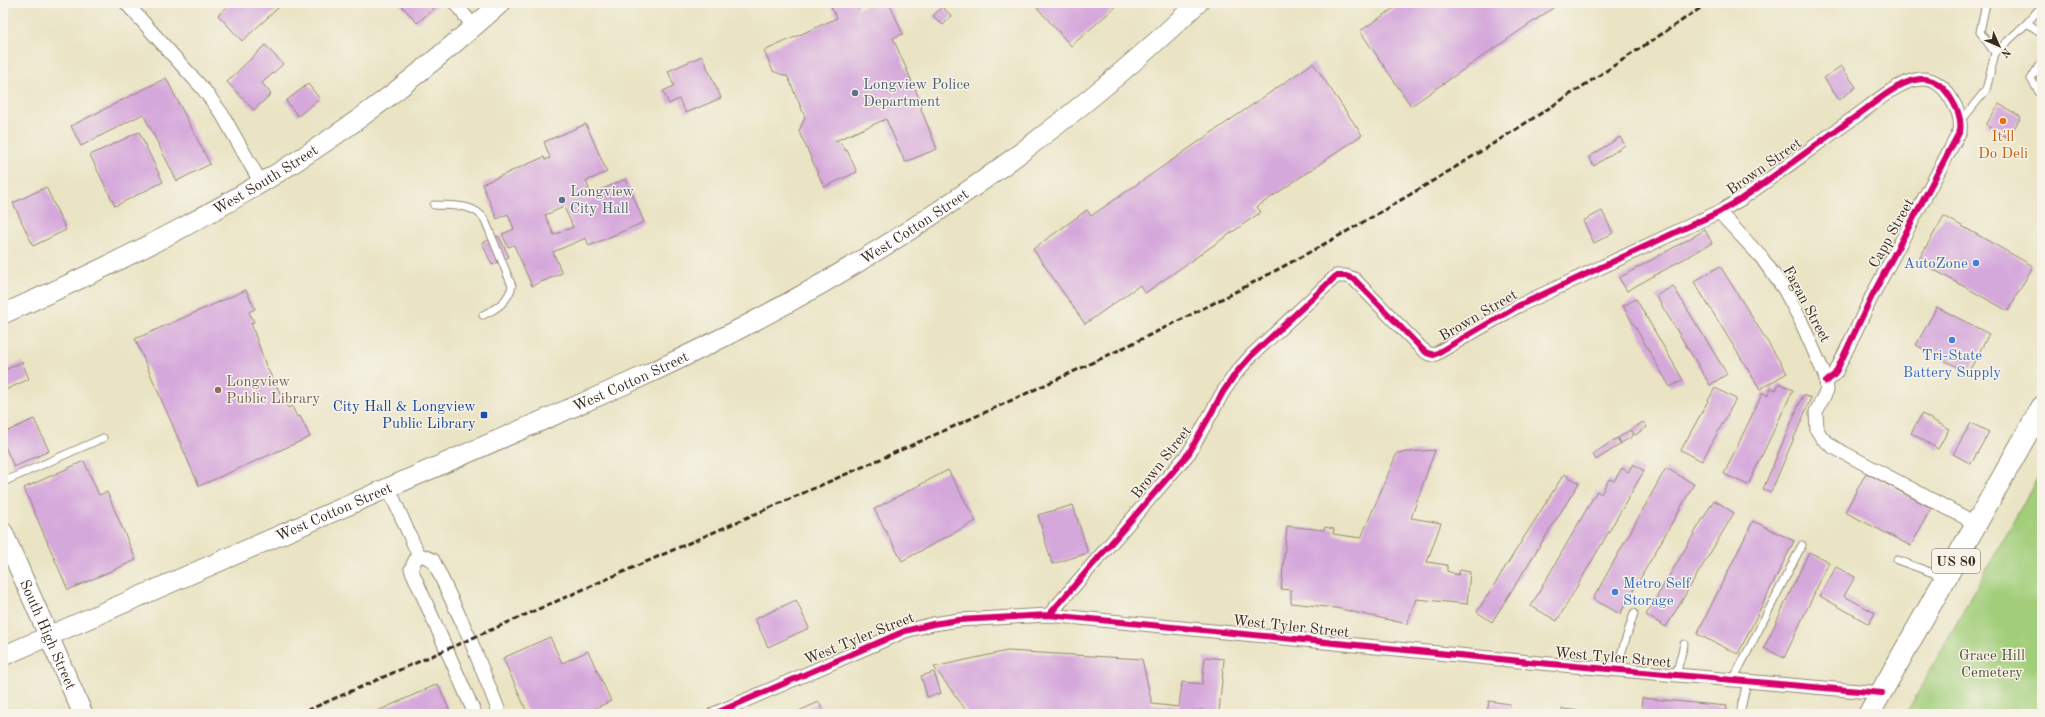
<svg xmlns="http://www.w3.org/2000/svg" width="2045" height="717" font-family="'Old Standard TT',serif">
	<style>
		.green { fill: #a2ce7a; stroke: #6e7c4c }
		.building { fill: #d5a8db; fill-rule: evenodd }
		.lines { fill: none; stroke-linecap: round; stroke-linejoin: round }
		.lane-casing { stroke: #928772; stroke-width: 9 }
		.street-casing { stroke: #928772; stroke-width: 15 }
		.secondary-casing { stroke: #928772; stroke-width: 21 }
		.primary-casing { stroke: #928772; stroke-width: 23 }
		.lane { stroke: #fff; stroke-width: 7 }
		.street { stroke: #fff; stroke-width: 13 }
		.secondary { stroke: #fff; stroke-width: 19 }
		.primary { stroke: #fff; stroke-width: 21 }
		.rail { stroke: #3b2a1e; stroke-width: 3; stroke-dasharray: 6 3; stroke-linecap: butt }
		.cycleway-casing { stroke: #f7f3e8; stroke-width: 8 }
		.cycleway { stroke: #d6006c; stroke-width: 6 }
		.service-dot { fill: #5c6f8a; stroke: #f7f3e8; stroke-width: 1.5 }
		.food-dot { fill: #e8710a; stroke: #f7f3e8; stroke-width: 1.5 }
		.shop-dot { fill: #3f7fe0; stroke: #f7f3e8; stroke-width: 1.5 }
		.education-dot { fill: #8d6e63; stroke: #f7f3e8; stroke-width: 1.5 }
		.transit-dot { fill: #1a4fb4; stroke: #f7f3e8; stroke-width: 1.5 }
		.labels { text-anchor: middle; stroke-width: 3; stroke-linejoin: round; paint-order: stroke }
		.shield { fill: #f7f3e8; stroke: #73665b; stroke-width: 1 }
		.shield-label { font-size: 14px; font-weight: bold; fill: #3b2a1e }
		.service-label { font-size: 15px; fill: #4e5e75; stroke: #f7f3e8; text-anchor: start }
		.food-label { font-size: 15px; fill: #c56008; stroke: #f7f3e8 }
		.street-label { font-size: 15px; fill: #3b2a1e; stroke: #f7f3e8 }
		.shop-label { font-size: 15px; fill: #366cbe; stroke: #f7f3e8; text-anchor: end }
		.education-label { font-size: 15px; fill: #785e54; stroke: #f7f3e8; text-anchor: start }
		.transit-label { font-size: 15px; fill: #164399; stroke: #f7f3e8; text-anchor: end }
		.park-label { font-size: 15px; fill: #555335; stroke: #f7f3e8 }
	</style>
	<rect width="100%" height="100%" fill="#f7f3e8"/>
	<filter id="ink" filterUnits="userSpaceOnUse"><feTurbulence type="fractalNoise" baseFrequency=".025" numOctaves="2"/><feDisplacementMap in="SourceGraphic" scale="8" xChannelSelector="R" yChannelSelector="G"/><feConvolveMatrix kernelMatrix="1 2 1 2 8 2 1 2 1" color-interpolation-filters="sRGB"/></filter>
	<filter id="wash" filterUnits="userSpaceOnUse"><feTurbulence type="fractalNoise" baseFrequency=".012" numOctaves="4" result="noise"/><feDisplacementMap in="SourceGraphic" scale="16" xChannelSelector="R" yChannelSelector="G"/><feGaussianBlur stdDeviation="0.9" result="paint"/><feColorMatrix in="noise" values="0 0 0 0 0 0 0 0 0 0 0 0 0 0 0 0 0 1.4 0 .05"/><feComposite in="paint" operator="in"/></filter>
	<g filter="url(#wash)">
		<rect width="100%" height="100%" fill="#eae4c5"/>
		<path class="green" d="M 2042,470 L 2042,714 L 1906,714 Z"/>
		<g id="blocks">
			<path class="building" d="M 229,3 L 274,3 L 278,8 L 242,41 L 218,15 L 231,4 Z
				M 399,3 L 434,3 L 437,6 L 417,23 Z
				M 829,3 L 857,3 L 858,9 L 871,3 L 889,3 L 903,34 L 893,38 L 922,105 L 921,109 L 937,149 L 905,162 L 886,119 L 835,141 L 841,143 L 846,151 L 847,150 L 857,172 L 824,187 L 799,131 L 805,117 L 788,77 L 773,71 L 764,51 L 837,18 Z
				M 1035,3 L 1120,3 L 1071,46 L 1034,4 Z
				M 1402,3 L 1560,3 L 1411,106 L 1360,31 Z
				M 942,7 L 952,16 L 943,25 L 933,16 Z
				M 265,45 L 283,64 L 262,83 L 271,94 L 254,110 L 227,82 Z
				M 702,56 L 721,98 L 686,113 L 679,99 L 669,104 L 663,91 L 674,86 L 668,71 Z
				M 1313,63 L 1362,135 L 1257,207 L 1261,212 L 1145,293 L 1140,285 L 1085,324 L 1033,249 L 1087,210 L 1091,216 Z
				M 1841,66 L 1856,87 L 1839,100 L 1824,78 Z
				M 166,78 L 210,164 L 177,181 L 143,114 L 81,146 L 71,126 Z
				M 308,84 L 320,99 L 298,116 L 286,101 Z
				M 1999,104 L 2021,117 L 2008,138 L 1986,125 Z
				M 586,124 L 607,172 L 586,181 L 591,194 L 626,179 L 644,222 L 589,246 L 586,238 L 553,252 L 562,273 L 532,286 L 514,245 L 508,247 L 502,234 L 514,229 L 508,214 L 497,219 L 482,184 L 544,157 L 545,160 L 550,158 L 544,142 ZM 564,207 L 573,227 L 554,235 L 545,215 Z
				M 139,132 L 163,182 L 115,206 L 90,155 Z
				M 1620,137 L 1625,145 L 1594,166 L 1589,157 Z
				M 46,187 L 66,230 L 33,246 L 13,203 Z
				M 1602,211 L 1613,233 L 1594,243 L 1583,221 Z
				M 1944,216 L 2033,266 L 2008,311 L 1918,261 Z
				M 1705,230 L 1712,243 L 1627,291 L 1619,278 Z
				M 499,236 L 509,257 L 492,265 L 482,243 Z
				M 1720,266 L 1787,373 L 1760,389 L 1694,282 Z
				M 1673,286 L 1727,374 L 1710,385 L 1656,296 Z
				M 246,290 L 255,309 L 249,312 L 254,322 L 251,323 L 266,366 L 288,408 L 292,406 L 297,417 L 300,416 L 310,437 L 199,486 L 135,339 Z
				M 1636,299 L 1683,380 L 1670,387 L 1623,306 Z
				M 1937,307 L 1989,334 L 1968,373 L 1916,345 Z
				M 22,362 L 29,379 L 3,391 L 3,371 Z
				M 1779,383 L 1793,390 L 1748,485 L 1724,474 L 1763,392 L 1767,396 L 1771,388 L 1776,390 Z
				M 1715,388 L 1736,399 L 1702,461 L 1681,450 Z
				M 1803,395 L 1811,398 L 1771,492 L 1763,489 Z
				M 1922,414 L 1949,429 L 1938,449 L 1911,433 Z
				M 34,419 L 49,451 L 14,467 L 3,442 L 3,433 Z
				M 1643,422 L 1647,427 L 1635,435 L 1631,430 Z
				M 1971,423 L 1989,432 L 1971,464 L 1953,454 Z
				M 1630,430 L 1633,436 L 1621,443 L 1618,438 Z
				M 1617,438 L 1621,444 L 1596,460 L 1593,454 Z
				M 1435,450 L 1411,518 L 1441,523 L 1427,562 L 1447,565 L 1447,571 L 1458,575 L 1460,570 L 1470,572 L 1467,604 L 1416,599 L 1407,624 L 1336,608 L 1291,603 L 1291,590 L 1281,589 L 1287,526 L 1324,530 L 1325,527 L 1334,529 L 1333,534 L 1361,538 L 1397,453 Z
				M 84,461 L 99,495 L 107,492 L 136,560 L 68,590 L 24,488 Z
				M 1633,464 L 1644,471 L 1557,621 L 1531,606 L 1597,491 L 1601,494 L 1609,479 L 1614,481 L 1622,468 L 1628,472 Z
				M 1666,468 L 1694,484 L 1620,614 L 1593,599 Z
				M 948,470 L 976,521 L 902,561 L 874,509 Z
				M 1866,473 L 1931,508 L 1911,546 L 1845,512 Z
				M 1564,474 L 1579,483 L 1492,622 L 1477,612 Z
				M 1714,500 L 1734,513 L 1666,627 L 1646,615 Z
				M 1073,505 L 1088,553 L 1052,564 L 1038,515 Z
				M 1753,521 L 1794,541 L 1738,654 L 1697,634 Z
				M 1809,552 L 1829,562 L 1784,658 L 1764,648 Z
				M 1836,567 L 1855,577 L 1844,596 L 1875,613 L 1869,624 L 1820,596 Z
				M 796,600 L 809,628 L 768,647 L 755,619 Z
				M 550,637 L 562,663 L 588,651 L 611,701 L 583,714 L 528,714 L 503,658 Z
				M 1007,651 L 1142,659 L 1152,704 L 1179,707 L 1182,682 L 1202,684 L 1205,657 L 1224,659 L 1219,712 L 1226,714 L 1203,714 L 1203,710 L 1199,710 L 1199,714 L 969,714 L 934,667 Z
				M 934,672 L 941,693 L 927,697 L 921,676 Z
				M 438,684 L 451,714 L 371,714 Z
				M 1642,698 L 1727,706 L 1726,714 L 1641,714 Z
				M 1489,701 L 1510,704 L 1509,714 L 1487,714 Z
				M 819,702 L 824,714 L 792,714 Z
				M 1562,709 L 1600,713 L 1600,714 L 1562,714 Z"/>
		</g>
	</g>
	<g filter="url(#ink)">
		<use href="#blocks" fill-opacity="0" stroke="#928772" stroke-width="1"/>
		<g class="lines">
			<defs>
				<path id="lane" d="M 1986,3 L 1980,32 L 1995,53 L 2027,23
					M 2042,6 L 2027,23 L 2042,33
					M 2042,61 L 2031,79 L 2042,97
					M 1961,121 L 1986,90 L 1995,53
					M 434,205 C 452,206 474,203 485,220 L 512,286 C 508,302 496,309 483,315
					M 3,482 L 103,438
					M 1897,560 L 1944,577
					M 1616,670 L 1634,613
					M 1676,675 L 1684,644
					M 1733,680 L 1802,545
					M 1740,714 L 1747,681"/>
				<path id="street" d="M 126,3 L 204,90 L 222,114 L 261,183
					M 455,3 L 474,27
					M 1719,212 L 1761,257 L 1784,289 L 1800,319 L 1826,378 L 1827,390 L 1816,412 L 1817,430 L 1822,438 L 1833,447 L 1977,524
					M 389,489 L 418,554 L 433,560 L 470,639 L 500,714
					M 418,554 L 411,569 L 475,714
					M 1049,615 L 1189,453 L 1223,392 L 1236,373 L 1251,356 L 1336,276 L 1346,276 L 1354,279 L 1422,349 L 1427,353 L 1434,355 L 1518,306 L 1719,212 L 1741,199 C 1780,172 1817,144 1855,117 C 1872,105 1895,84 1915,80 C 1930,76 1942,84 1950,97 C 1957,108 1962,118 1960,131 L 1872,296 L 1835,374 L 1826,382
					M 714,714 L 905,631 L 933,624 L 959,620 L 1049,615 L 1540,663 L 1882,693"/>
				<g id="secondary">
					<path id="s1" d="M 3,314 C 121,262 237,204 343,130 C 398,92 450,48 501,3"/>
					<path id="s2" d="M 3,532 L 83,714"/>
					<path id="s3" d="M 3,656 L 626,384 C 839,288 1029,164 1198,3"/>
				</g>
				<path id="primary" d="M 1869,714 L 2042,407"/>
			</defs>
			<use href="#lane" class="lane-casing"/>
			<use href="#street" class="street-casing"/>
			<use href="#secondary" class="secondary-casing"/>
			<use href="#primary" class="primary-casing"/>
			<use href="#lane" class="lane"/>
			<use href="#street" class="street"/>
			<use href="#secondary" class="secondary"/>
			<use href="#primary" class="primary"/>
			<path class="rail" d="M 299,714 C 466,641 634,567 801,494 C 969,420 1136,347 1297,259 C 1439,182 1574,93 1708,3"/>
			<defs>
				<path id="cycleway" d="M 1049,615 L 1189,453 L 1223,392 L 1236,373 L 1251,356 L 1336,276 L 1346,276 L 1354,279 L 1422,349 L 1427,353 L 1434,355 L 1518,306 L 1719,212 L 1741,199 C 1780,172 1817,144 1855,117 C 1872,105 1895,84 1915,80 C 1930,76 1942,84 1950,97 C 1957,108 1962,118 1960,131 L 1872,296 L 1835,374 L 1826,382
					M 714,714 L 905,631 L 933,624 L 959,620 L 1049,615 L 1540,663 L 1882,693"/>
			</defs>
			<use href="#cycleway" class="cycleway-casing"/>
			<use href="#cycleway" class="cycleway"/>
		</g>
	</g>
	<g class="service-dot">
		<circle cx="855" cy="93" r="4"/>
		<circle cx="562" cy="200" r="4"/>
	</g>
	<circle class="food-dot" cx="2003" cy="121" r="4"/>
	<g class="shop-dot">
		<circle cx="1976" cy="263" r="4"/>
		<circle cx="1952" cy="340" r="4"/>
		<circle cx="1615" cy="592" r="4"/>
	</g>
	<circle class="education-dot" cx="218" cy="390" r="4"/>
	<rect class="transit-dot" x="480" y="411" width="8" height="8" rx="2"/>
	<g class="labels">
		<rect class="shield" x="1932" y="549" width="48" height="24" rx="3"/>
		<g class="shield-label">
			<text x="1956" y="566">US 80</text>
		</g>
		<g class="service-label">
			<text x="863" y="89">Longview Police<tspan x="863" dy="17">Department</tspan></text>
			<text x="570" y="196">Longview<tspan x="570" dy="17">City Hall</tspan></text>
		</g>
		<g class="food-label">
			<text x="2003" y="141">It'll<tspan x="2003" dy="17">Do Deli</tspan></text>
		</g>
		<g class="street-label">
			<text transform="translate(1764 166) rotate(-35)" y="5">Brown Street</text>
			<text dy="5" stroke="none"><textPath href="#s1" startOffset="295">West South Street</textPath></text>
			<text dy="5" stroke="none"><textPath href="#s3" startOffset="1009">West Cotton Street</textPath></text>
			<text transform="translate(1891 233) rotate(-61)" y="5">Capp Street</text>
			<text transform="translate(1807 304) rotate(62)" y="5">Fagan Street</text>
			<text transform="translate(1478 315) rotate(-30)" y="5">Brown Street</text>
			<text dy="5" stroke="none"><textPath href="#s3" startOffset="685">West Cotton Street</textPath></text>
			<text transform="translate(1161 462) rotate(-52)" y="5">Brown Street</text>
			<text dy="5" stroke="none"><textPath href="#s3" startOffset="361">West Cotton Street</textPath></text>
			<text transform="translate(1291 626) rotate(6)" y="5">West Tyler Street</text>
			<text dy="5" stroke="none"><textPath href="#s2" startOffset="112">South High Street</textPath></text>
			<text transform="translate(859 638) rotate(-22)" y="5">West Tyler Street</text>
			<text transform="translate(1613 657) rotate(5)" y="5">West Tyler Street</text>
		</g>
		<g class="shop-label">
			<text x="1968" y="268">AutoZone</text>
			<text x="1952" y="360" text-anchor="middle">Tri-State<tspan x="1952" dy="17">Battery Supply</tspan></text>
			<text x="1623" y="588" text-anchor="start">Metro Self<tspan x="1623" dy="17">Storage</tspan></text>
		</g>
		<g class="education-label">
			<text x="226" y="386">Longview<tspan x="226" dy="17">Public Library</tspan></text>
		</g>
		<g class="transit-label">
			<text x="476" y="411">City Hall &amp; Longview<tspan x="476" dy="17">Public Library</tspan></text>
		</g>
		<g class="park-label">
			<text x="1992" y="660">Grace Hill<tspan x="1992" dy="17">Cemetery</tspan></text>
		</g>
	</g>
	<rect width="2045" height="717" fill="none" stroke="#f7f3e8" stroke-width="16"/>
	<g transform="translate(1999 46) rotate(135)" stroke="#f7f3e8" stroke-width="3" paint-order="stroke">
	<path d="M0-3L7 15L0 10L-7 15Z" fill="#3b2a1e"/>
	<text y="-6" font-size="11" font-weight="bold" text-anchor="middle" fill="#3b2a1e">N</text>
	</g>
</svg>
